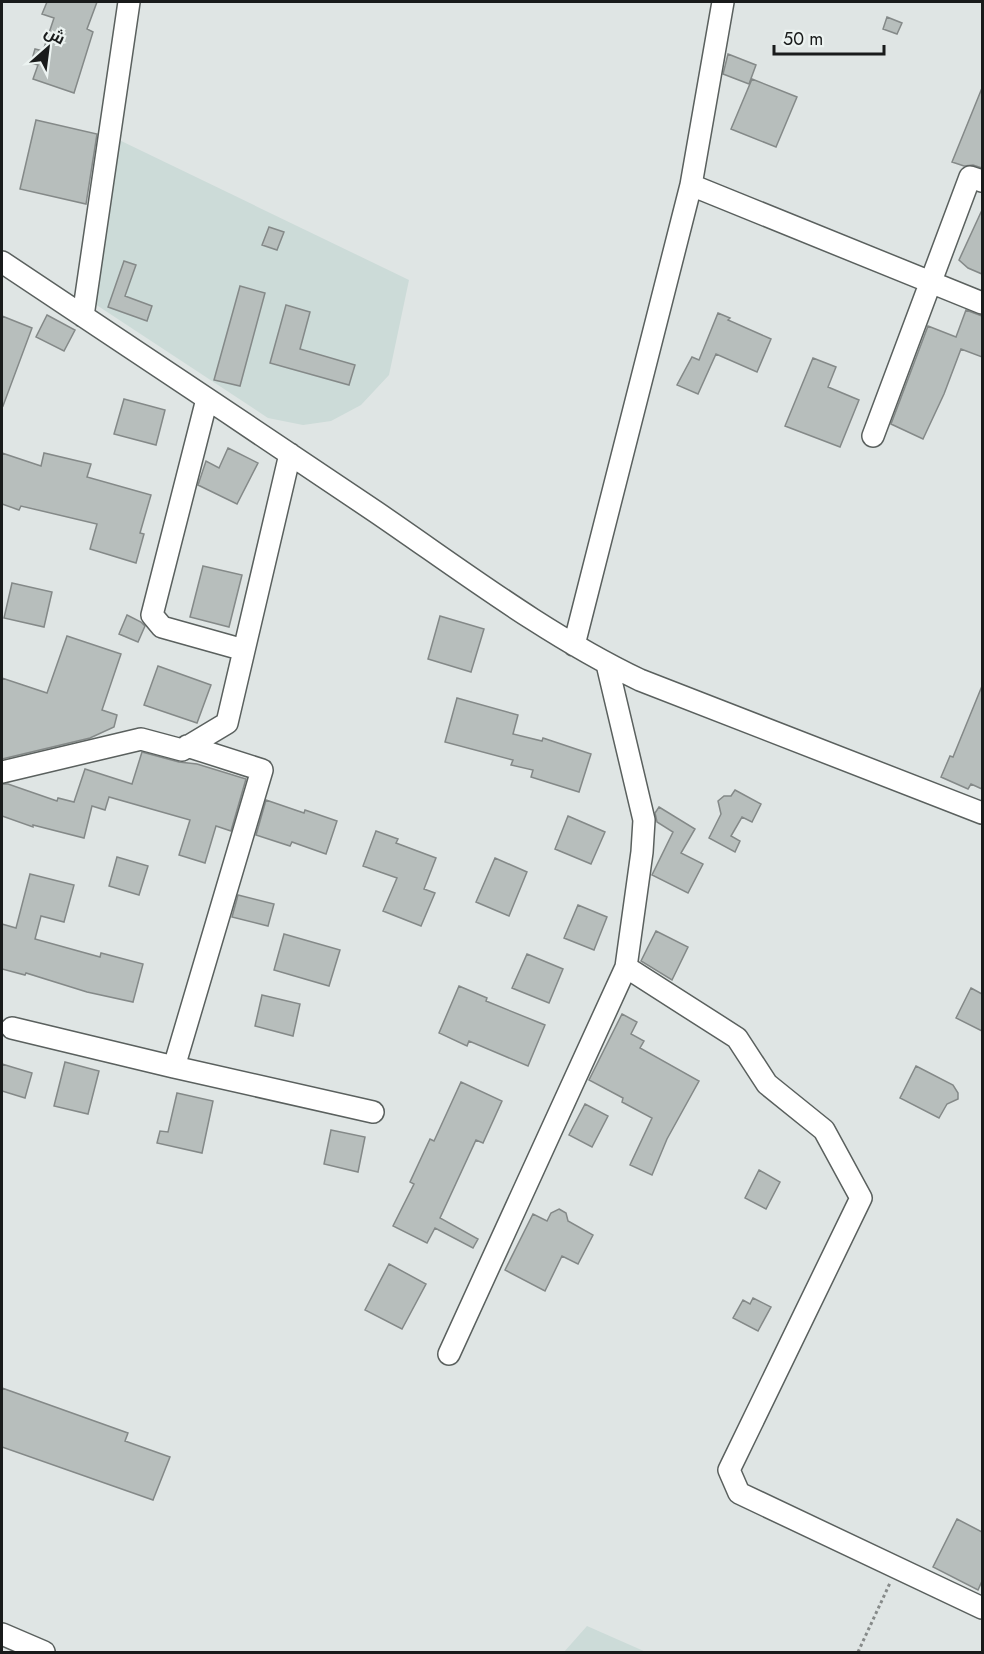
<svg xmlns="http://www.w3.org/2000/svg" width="984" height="1654" font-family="Jost,Cairo,sans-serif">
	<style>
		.built { fill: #ccdbd8 }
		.building { fill: #b7bebc; stroke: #848988; stroke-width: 1.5 }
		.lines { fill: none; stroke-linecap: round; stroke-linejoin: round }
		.minor-casing { stroke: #5a605e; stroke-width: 24 }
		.path { stroke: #868a89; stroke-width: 3; stroke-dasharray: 3 3; stroke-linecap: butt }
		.minor { stroke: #fff; stroke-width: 21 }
	</style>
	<rect width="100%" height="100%" fill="#dfe5e4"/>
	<path class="built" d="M 115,138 L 409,280 L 389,375 L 361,405 L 331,421 L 303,425 L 268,418 L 95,304 Z
		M 587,1626 L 646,1652 L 564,1652 Z"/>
	<path class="building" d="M 47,2 L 97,2 L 87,29 L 93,32 L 74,93 L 33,79 L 38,65 L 31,63 L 35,49 L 43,51 L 54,18 L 42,14 Z
		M 887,17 L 902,23 L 897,34 L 883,29 Z
		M 728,54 L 756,65 L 749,84 L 723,74 Z
		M 752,79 L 797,97 L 776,147 L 731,129 Z
		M 982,88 L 982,168 L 973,165 L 964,166 L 952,162 Z
		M 36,120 L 97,134 L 86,204 L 20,189 Z
		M 982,210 L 982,274 L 968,268 L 959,260 Z
		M 269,227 L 284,232 L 277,250 L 262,245 Z
		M 124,261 L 136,265 L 125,296 L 152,306 L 147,321 L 108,307 Z
		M 240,286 L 265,293 L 240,386 L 214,380 Z
		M 286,305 L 310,312 L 300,349 L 355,365 L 349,385 L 270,363 Z
		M 966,310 L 982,316 L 982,357 L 961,349 L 944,394 L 923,439 L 891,424 L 928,326 L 956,337 Z
		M 718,313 L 730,318 L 728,320 L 771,339 L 757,372 L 716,354 L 698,394 L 677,385 L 692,357 L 699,360 Z
		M 47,315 L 75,330 L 64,351 L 36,337 Z
		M 2,316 L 32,328 L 3,406 L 2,405 Z
		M 813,358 L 836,367 L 828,387 L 859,400 L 840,447 L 785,426 Z
		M 124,399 L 165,410 L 156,445 L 114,434 Z
		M 228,448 L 258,463 L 237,504 L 198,485 L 206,461 L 219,468 Z
		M 2,453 L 41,466 L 44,453 L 91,464 L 87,477 L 151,495 L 140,533 L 144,534 L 136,563 L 90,549 L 97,524 L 21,506 L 19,510 L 2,504 Z
		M 203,566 L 242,575 L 229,627 L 190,617 Z
		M 12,583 L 52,592 L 44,627 L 4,618 Z
		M 127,615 L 141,622 L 145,626 L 138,642 L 119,634 Z
		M 440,616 L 484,629 L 471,672 L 428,659 Z
		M 67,636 L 121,654 L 102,710 L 117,715 L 114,727 L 90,738 L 2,759 L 2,678 L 47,693 Z
		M 158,666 L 211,685 L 197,723 L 144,705 Z
		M 982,686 L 982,789 L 971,784 L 968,789 L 941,777 L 950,756 L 953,757 Z
		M 457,698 L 518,715 L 513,734 L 542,741 L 543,738 L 591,754 L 579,792 L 531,777 L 533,770 L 511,765 L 513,760 L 445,742 Z
		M 142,752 L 179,762 L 197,764 L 246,779 L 231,831 L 216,826 L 205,863 L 179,855 L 190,820 L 109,797 L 105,810 L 92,806 L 84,838 L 33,825 L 33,827 L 2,816 L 2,784 L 8,784 L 57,801 L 58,798 L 74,802 L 85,769 L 132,784 Z
		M 735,790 L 761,804 L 752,822 L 742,817 L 731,836 L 740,841 L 735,852 L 709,838 L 721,814 L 718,801 L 724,796 L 731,796 Z
		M 266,800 L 304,813 L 305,810 L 337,821 L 326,854 L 292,842 L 290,846 L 256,835 Z
		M 659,807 L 695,829 L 681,853 L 703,864 L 688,893 L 652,875 L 673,832 L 657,822 L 655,813 Z
		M 568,816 L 605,832 L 591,864 L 555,849 Z
		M 376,831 L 398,839 L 396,843 L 436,858 L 424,889 L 435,893 L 421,926 L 383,911 L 397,878 L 363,866 Z
		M 117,857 L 148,866 L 139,895 L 109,886 Z
		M 495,858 L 527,872 L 509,916 L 476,902 Z
		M 30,874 L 74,885 L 64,922 L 41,916 L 35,939 L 100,957 L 101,953 L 143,964 L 133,1002 L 87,992 L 26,973 L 25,975 L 2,969 L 2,924 L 16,928 Z
		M 238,895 L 274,904 L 268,926 L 232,917 Z
		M 578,905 L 607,917 L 594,950 L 564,938 Z
		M 656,931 L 688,947 L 672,980 L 641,961 Z
		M 284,934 L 340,950 L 329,986 L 274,970 Z
		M 527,954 L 563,969 L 549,1003 L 512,988 Z
		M 459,986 L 487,998 L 486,1001 L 545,1025 L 528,1066 L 469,1041 L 467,1046 L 439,1033 Z
		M 971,988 L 982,994 L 982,1031 L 956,1018 Z
		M 262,995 L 300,1004 L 293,1036 L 255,1026 Z
		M 622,1014 L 637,1022 L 631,1034 L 644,1041 L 640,1048 L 699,1081 L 667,1139 L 652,1175 L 630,1165 L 652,1118 L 622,1102 L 623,1098 L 589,1080 Z
		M 65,1062 L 99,1071 L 88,1114 L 54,1106 Z
		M 2,1064 L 32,1073 L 25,1098 L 2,1091 Z
		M 916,1066 L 953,1085 L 958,1093 L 958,1099 L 947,1104 L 939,1118 L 900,1098 Z
		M 461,1082 L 502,1101 L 483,1143 L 476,1140 L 440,1218 L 478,1239 L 473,1248 L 435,1228 L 427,1243 L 393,1226 L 414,1184 L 410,1182 L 430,1139 L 434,1141 Z
		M 177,1093 L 213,1101 L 202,1153 L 157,1143 L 160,1131 L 168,1132 Z
		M 585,1104 L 608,1116 L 592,1147 L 569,1135 Z
		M 331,1130 L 365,1137 L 358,1172 L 324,1164 Z
		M 759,1170 L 780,1182 L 766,1209 L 745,1198 Z
		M 559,1209 L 566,1213 L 568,1221 L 593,1235 L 578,1264 L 562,1256 L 545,1291 L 505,1270 L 533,1214 L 547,1221 L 551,1213 Z
		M 389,1264 L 426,1284 L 402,1329 L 365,1310 Z
		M 753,1298 L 771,1307 L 758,1331 L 733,1318 L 743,1300 L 750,1304 Z
		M 2,1388 L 128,1433 L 125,1441 L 170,1457 L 153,1500 L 2,1447 Z
		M 957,1519 L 982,1532 L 982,1581 L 978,1590 L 933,1567 Z"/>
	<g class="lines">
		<defs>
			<path id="minor" d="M 691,185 L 982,303
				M 2,262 C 126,345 252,428 376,512 C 461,570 546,635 640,680 L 982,813
				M 83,316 L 129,2
				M 207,399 L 152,615 L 162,627 L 244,650
				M 873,436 L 970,177 L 982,181
				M 574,645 L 691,185 L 723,2
				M 2,772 L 141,739 L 182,750 L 227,723 L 290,454
				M 626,967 L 737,1038 L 767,1084 L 824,1130 L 861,1198 L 729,1470 L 739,1493 L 982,1608
				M 12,1028 L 174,1067 L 262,770 L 187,746
				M 174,1067 L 373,1112
				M 449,1354 L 626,967 L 642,852 L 644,820 L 607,664
				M 2,1634 L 44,1652"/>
		</defs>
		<use href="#minor" class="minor-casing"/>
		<path class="path" d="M 858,1652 L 890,1583"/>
		<use href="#minor" class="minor"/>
	</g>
	<rect width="984" height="1654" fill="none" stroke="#191b1b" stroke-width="6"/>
	<g transform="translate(48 48) rotate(28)" stroke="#ecf3f1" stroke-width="4.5" paint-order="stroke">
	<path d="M0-4.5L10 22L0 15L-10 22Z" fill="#191b1b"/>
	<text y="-9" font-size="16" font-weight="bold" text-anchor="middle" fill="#191b1b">ش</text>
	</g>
	<path d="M774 45v9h110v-9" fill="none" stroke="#191b1b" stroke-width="3"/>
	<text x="783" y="45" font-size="18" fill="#191b1b" stroke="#ecf3f1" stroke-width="4.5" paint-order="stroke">50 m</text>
</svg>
